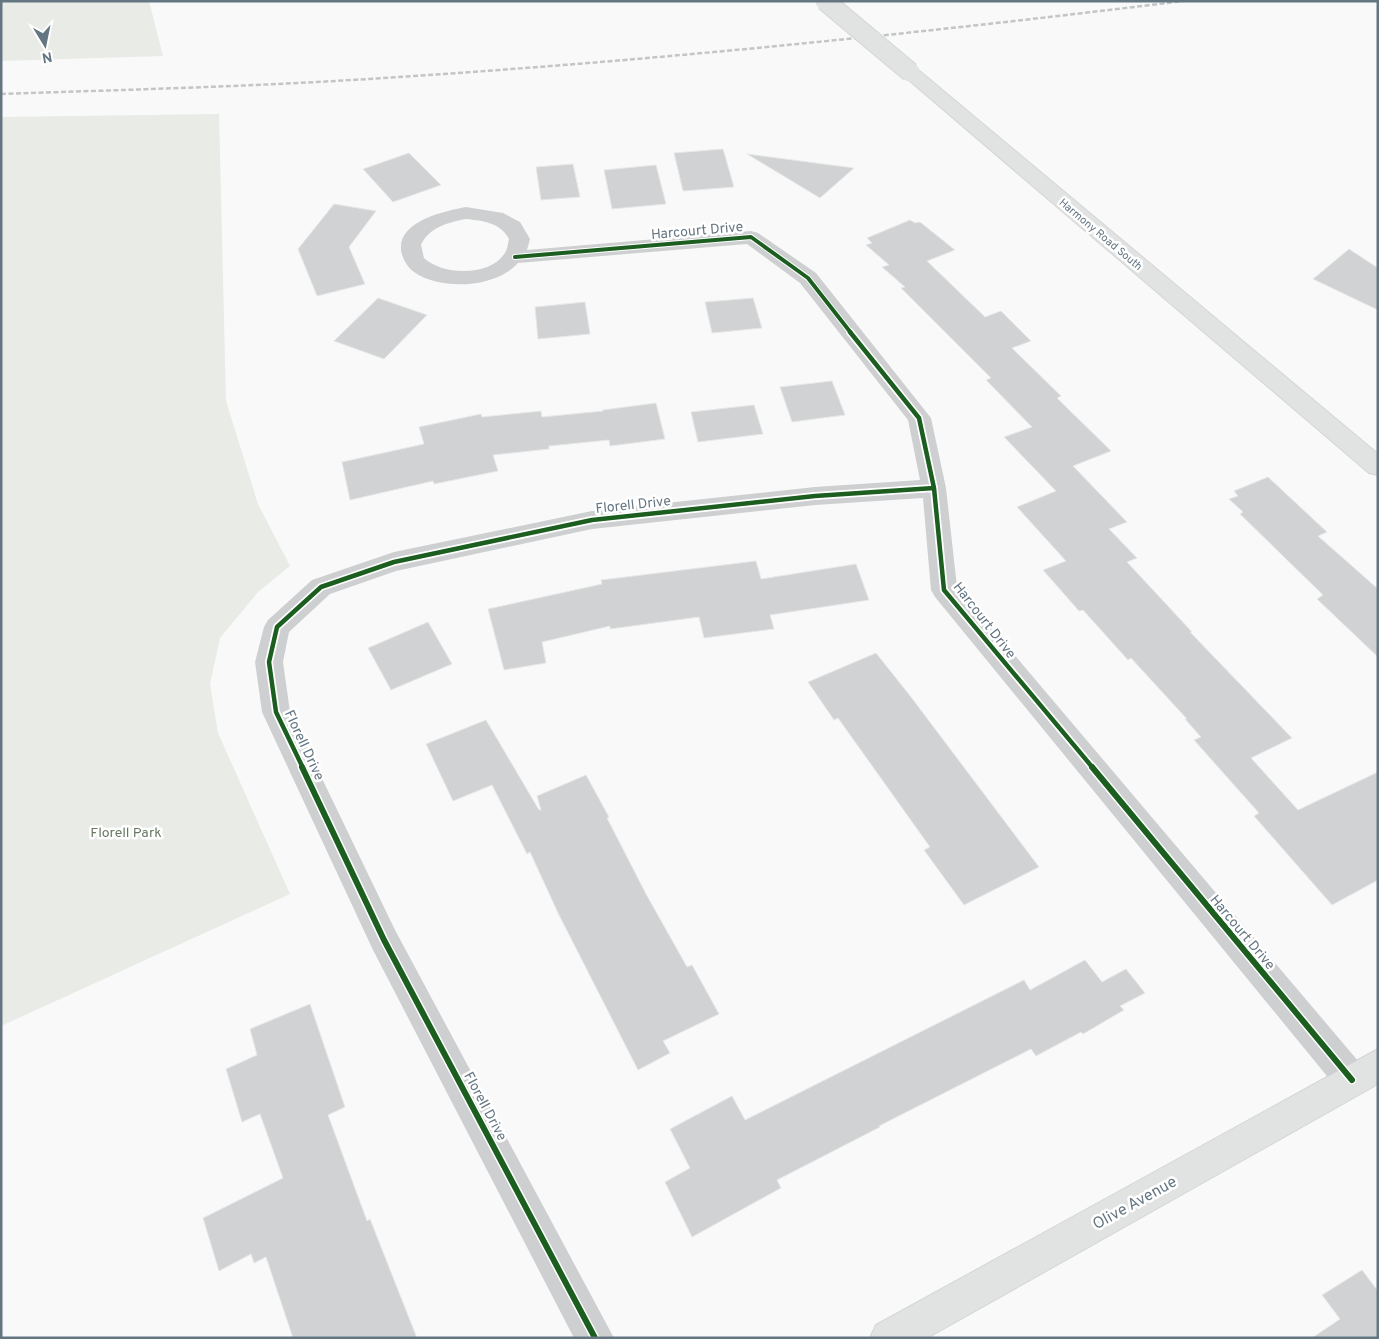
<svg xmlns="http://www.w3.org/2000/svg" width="1379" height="1339" font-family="Overpass,sans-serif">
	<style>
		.green { fill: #e8ebe6 }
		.building { fill: #d0d2d3; stroke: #e8e8e8 }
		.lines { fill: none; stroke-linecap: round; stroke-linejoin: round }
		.secondary-casing { stroke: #d5d6d7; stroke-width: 2 }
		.street { fill: #cecfd0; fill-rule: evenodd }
		.secondary { fill: #e1e2e2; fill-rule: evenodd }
		.rail { stroke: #c3c5c6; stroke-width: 2.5; stroke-dasharray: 5 2.5; stroke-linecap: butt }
		.secondary-bridge-casing { stroke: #d5d6d7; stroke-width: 21; stroke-linecap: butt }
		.secondary-bridge { stroke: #e1e2e2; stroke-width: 19 }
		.cycleway-far2-casing { stroke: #fff; stroke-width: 6 }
		.cycleway-far1-casing { stroke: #fff; stroke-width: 8 }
		.cycleway-casing { stroke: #fff; stroke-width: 9 }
		.cycleway-far2 { stroke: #1b5e20; stroke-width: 4 }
		.cycleway-far1 { stroke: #1b5e20; stroke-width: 4.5 }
		.cycleway { stroke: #1b5e20; stroke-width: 6 }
		.labels { text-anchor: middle; stroke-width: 5; stroke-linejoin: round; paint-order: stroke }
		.far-street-label { font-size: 11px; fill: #657683; stroke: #fff }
		.street-label { font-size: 14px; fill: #657683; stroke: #fff }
		.park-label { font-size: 14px; fill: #687a64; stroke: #fff }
		.near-street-label { font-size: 16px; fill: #657683; stroke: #fff }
	</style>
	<rect width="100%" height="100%" fill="#f9f9f9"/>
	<path class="green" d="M 1,1 L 149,1 L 163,56 L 1,61 Z
		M 219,114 L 226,401 L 258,504 L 290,566 L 258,592 L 220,638 L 210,684 L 218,733 L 290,894 L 1,1026 L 1,117 Z"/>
	<path class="building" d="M 723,149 L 734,187 L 683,191 L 674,153 Z
		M 409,153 L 441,185 L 393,202 L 363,169 Z
		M 747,154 L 854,168 L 820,198 Z
		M 573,164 L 580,197 L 541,200 L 536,167 Z
		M 656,165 L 666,204 L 612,209 L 604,170 Z
		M 334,204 L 376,211 L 349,247 L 365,284 L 317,296 L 298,249 Z
		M 910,220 L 915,223 L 920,222 L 955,250 L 927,261 L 985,317 L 1001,311 L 1031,341 L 1012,348 L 1061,396 L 1057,398 L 1111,451 L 1073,466 L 1127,522 L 1109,529 L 1137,558 L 1127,562 L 1192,632 L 1190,632 L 1292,738 L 1251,758 L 1298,810 L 1378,772 L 1378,880 L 1332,905 L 1254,816 L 1259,813 L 1194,740 L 1201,737 L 1185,719 L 1187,719 L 1131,658 L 1128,660 L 1083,610 L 1079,611 L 1043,570 L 1066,561 L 1017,507 L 1056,491 L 1004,437 L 1032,427 L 986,380 L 991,378 L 901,288 L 905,287 L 882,267 L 889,265 L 866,245 L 872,243 L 867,238 Z
		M 1349,249 L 1378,268 L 1378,310 L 1313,279 Z
		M 378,298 L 427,315 L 384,359 L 334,341 Z
		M 753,298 L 762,328 L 712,333 L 705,302 Z
		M 585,302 L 590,334 L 538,339 L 535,307 Z
		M 832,381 L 845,415 L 792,422 L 780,387 Z
		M 656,403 L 665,439 L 610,446 L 609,440 L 549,446 L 549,449 L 493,455 L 498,471 L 434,484 L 433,481 L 350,500 L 342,462 L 424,444 L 419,427 L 481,414 L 482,417 L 541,411 L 542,417 L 603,411 L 603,410 Z
		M 754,405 L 763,434 L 698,442 L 691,412 Z
		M 1268,477 L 1327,532 L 1318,536 L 1378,589 L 1378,657 L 1317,599 L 1323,595 L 1240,514 L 1243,512 L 1229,499 L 1238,496 L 1234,491 Z
		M 756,561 L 761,579 L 856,564 L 869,600 L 770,615 L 774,629 L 704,638 L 699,617 L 610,629 L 610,626 L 542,642 L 546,663 L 504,670 L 488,609 L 602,584 L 601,580 Z
		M 428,622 L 452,664 L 391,690 L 368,648 Z
		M 876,653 L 911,697 L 1039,867 L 964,905 L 924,850 L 930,847 L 838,718 L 834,720 L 808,682 Z
		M 486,720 L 539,810 L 541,810 L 537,796 L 586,775 L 609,817 L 607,818 L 646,894 L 687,967 L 692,965 L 719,1014 L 663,1041 L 670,1053 L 638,1070 L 559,915 L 530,852 L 527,854 L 492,785 L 453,801 L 426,744 Z
		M 1085,960 L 1102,982 L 1126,969 L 1145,993 L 1120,1006 L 1124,1010 L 1083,1034 L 1081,1032 L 1036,1056 L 1031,1049 L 879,1126 L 880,1127 L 777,1180 L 781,1188 L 692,1237 L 665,1182 L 690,1168 L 670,1129 L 732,1096 L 745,1120 L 1024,980 L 1030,990 Z
		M 310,1004 L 345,1107 L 328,1115 L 367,1221 L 370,1219 L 417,1338 L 293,1338 L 266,1257 L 254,1263 L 251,1254 L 219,1271 L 203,1218 L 283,1178 L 260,1114 L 242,1122 L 226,1069 L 257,1055 L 250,1029 Z
		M 1362,1270 L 1378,1291 L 1378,1338 L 1312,1338 L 1340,1319 L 1322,1295 Z"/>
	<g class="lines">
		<defs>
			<path id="secondary" d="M 910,67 L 916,68 L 1378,454 L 1378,475 L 1369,473 L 904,76 L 901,72 L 904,68 Z
				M 1378,1049 L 1378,1084 L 927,1338 L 870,1338 L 876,1325 Z"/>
		</defs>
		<use href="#secondary" class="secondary-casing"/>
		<path class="street" d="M 466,207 L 503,213 L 520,222 L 530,239 L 527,250 L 751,231 L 758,233 L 816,273 L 931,418 L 946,488 L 957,587 L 1364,1068 L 1369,1080 L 1364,1092 L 1352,1097 L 1340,1092 L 935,597 L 931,590 L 923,498 L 815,505 L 592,529 L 396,571 L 330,594 L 289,632 L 283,662 L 290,712 L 395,930 L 614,1338 L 574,1338 L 373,950 L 262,712 L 255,662 L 264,627 L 268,620 L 312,580 L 394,552 L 592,511 L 815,487 L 920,480 L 908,420 L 800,283 L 747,244 L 518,263 C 496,288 441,291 414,272 C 407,267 402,258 401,250 C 398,221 445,211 466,207 ZM 466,219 C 483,221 500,222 509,239 C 508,242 508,247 506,251 C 493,277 443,276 424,258 L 421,245 C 428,228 449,222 466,219 Z"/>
		<use href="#secondary" class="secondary"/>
		<path class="rail" d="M 1,94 C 118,90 235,87 352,80 C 630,63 907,35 1183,1"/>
		<defs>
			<path id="secondary-bridge" d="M 825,1 L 910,72"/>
		</defs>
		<use href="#secondary-bridge" class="secondary-bridge-casing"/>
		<use href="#secondary-bridge" class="secondary-bridge"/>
		<defs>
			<path id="cycleway-far2" d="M 515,257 L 751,237 L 808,278 L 851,333"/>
			<path id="cycleway-far1" d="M 850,332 L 919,418 L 934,488 L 944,590 L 1093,768
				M 303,768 L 276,712 L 269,662 L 277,627 L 321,587 L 394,562 L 592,520 L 815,496 L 934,488"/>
			<path id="cycleway" d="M 302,767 L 384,940 L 595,1338
				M 1092,767 L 1352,1080"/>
		</defs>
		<use href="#cycleway-far2" class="cycleway-far2-casing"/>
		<use href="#cycleway-far1" class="cycleway-far1-casing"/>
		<use href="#cycleway" class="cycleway-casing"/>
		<use href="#cycleway-far2" class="cycleway-far2"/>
		<use href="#cycleway-far1" class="cycleway-far1"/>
		<use href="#cycleway" class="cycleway"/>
	</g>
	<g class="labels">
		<g class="far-street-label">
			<text transform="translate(1101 234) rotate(40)" y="4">Harmony Road South</text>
		</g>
		<g class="street-label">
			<text transform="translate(697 230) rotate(-5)" y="5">Harcourt Drive</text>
			<text transform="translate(633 504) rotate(-6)" y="5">Florell Drive</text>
			<text transform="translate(985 620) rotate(52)" y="5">Harcourt Drive</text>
			<text transform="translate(305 745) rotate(65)" y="5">Florell Drive</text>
			<text transform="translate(1243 932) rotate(50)" y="5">Harcourt Drive</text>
			<text transform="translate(486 1106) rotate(62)" y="5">Florell Drive</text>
		</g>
		<g class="park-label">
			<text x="126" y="837">Florell Park</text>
		</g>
		<g class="near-street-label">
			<text transform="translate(1134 1202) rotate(-29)" y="6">Olive Avenue</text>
		</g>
	</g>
	<rect width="1379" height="1339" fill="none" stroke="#657683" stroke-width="5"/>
	<g transform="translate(45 45) rotate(170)" stroke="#ffffff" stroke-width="4" paint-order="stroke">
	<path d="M0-4L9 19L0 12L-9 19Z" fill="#657683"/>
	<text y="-8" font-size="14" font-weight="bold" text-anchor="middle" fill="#657683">N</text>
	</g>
</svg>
